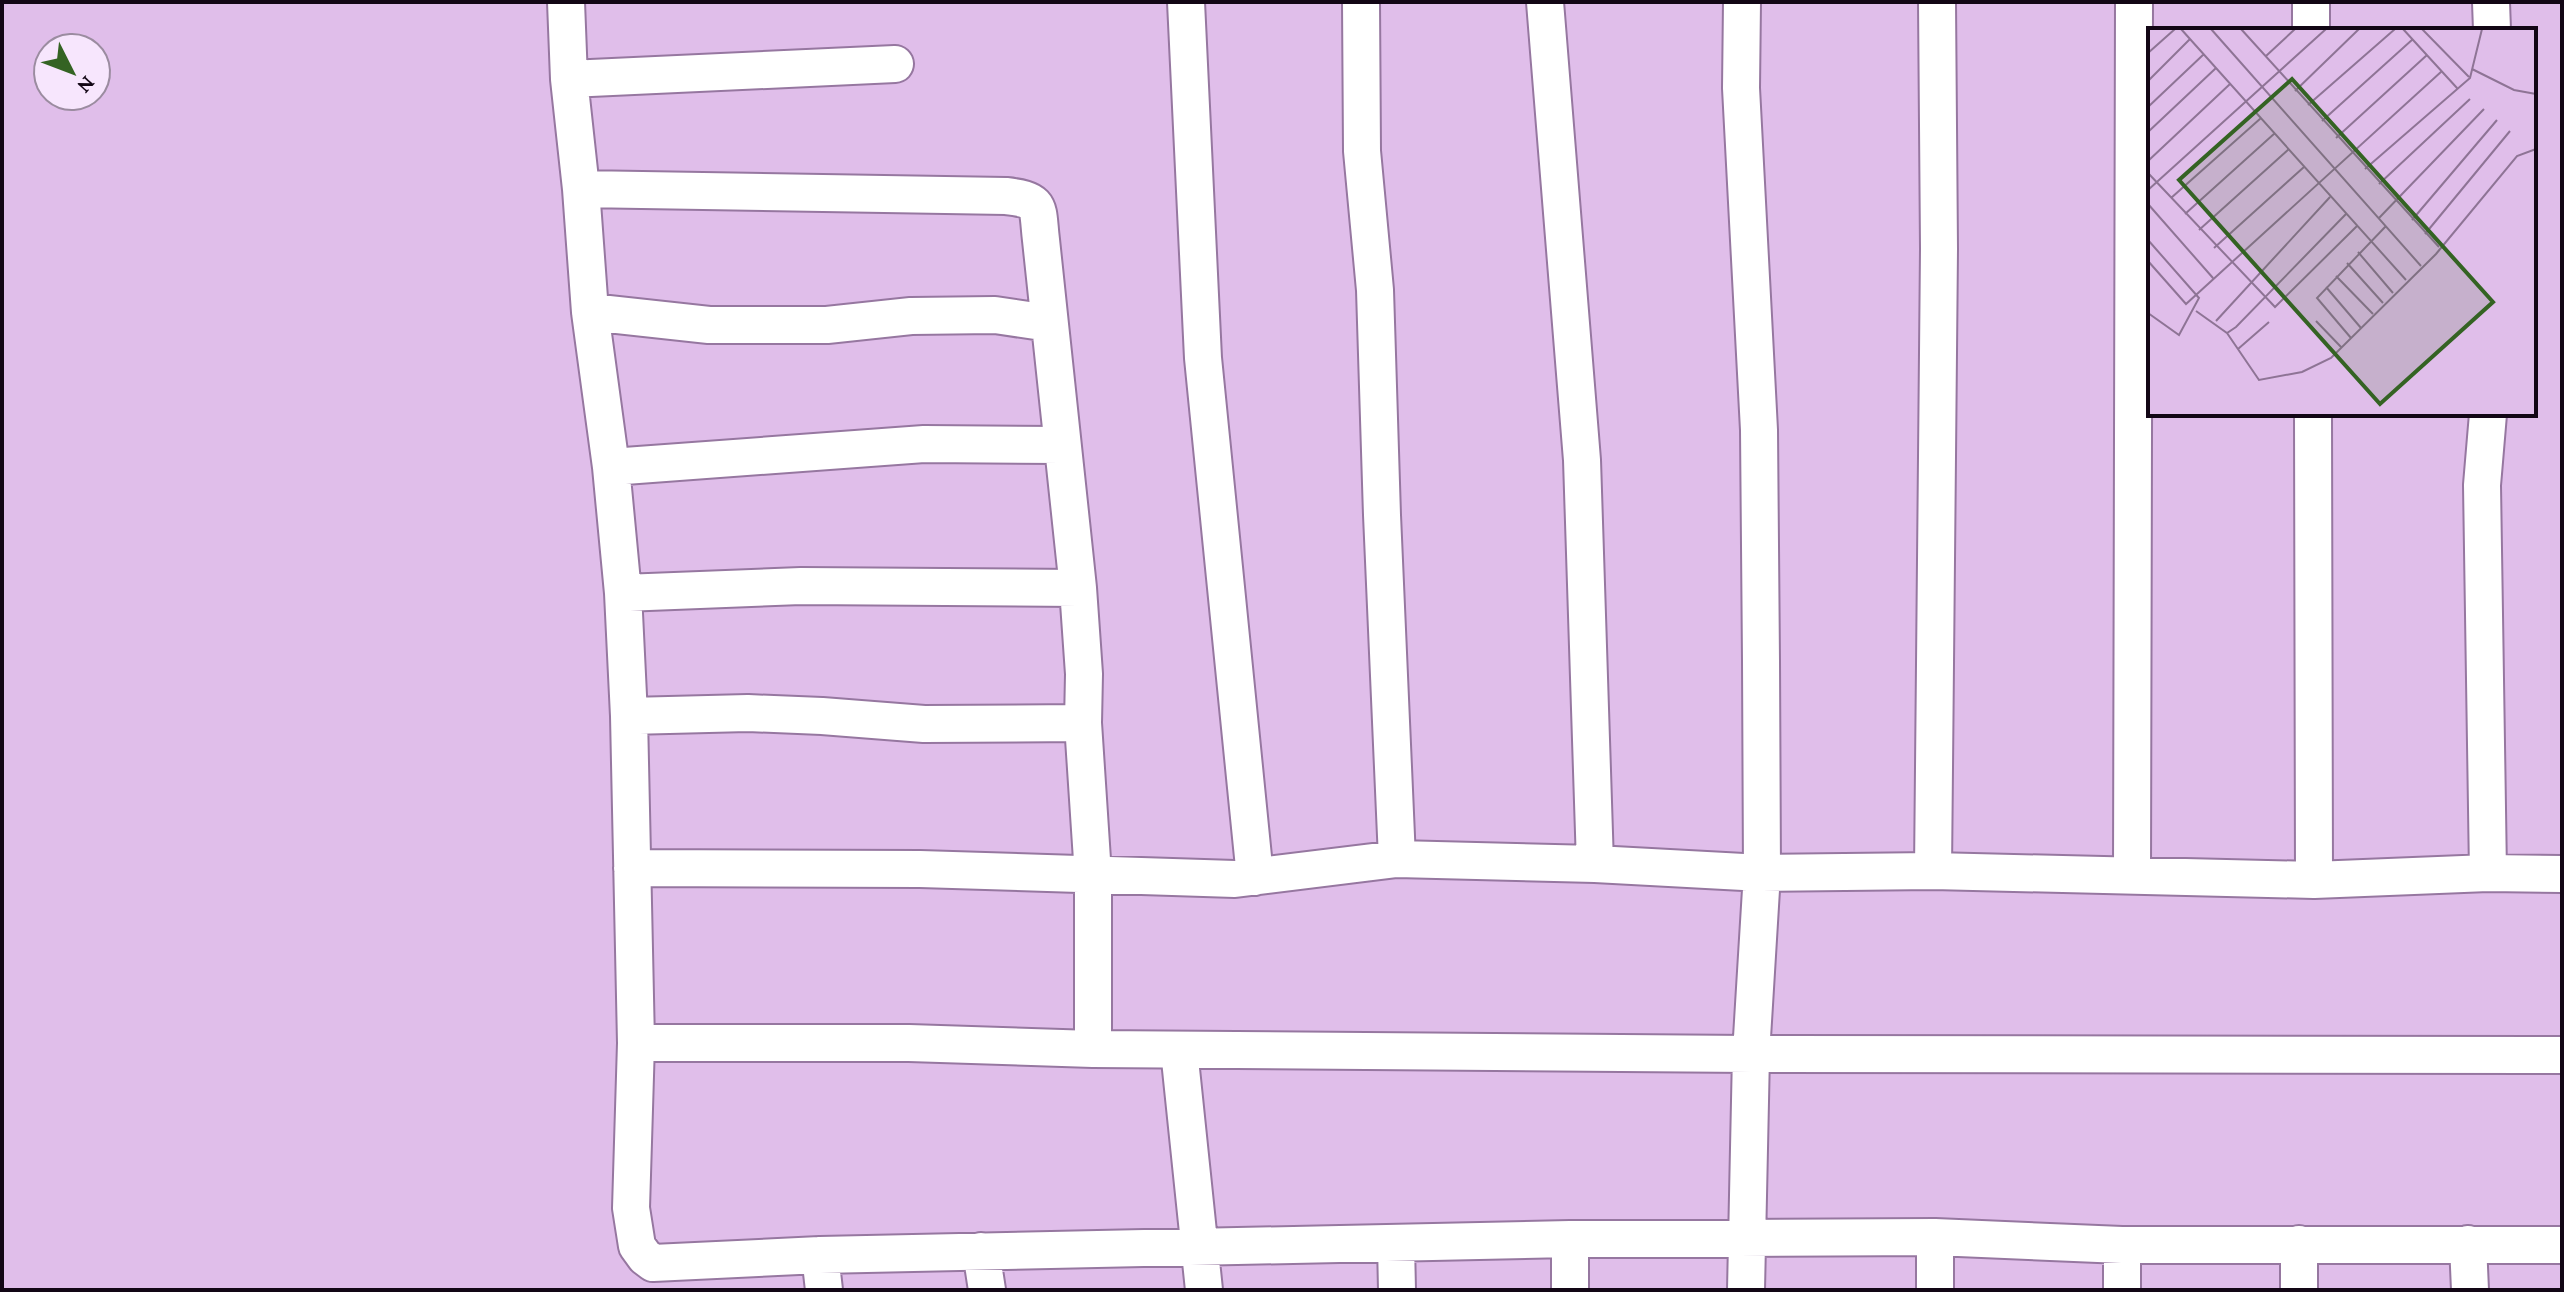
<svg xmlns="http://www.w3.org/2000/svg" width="2564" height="1292" font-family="'Crimson Pro',serif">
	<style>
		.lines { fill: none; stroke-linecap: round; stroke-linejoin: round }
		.street-casing { stroke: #9677a0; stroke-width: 40 }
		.street { stroke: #fff; stroke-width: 36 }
		.inset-road { fill: none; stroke: #8e7495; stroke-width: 2 }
		.view { fill: #346323; fill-opacity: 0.15; stroke: #346323; stroke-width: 4 }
		.inset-edge { fill: none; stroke: #120615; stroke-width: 4 }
	</style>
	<rect width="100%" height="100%" fill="#e0beea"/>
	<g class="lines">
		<defs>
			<path id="street" d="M 566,2 L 569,79 L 581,189 L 590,312 L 611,467 L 623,593 L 629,716 L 636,1043 L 631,1208 L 637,1246 L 645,1257 L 653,1263 L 820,1255 L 1570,1239 L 1935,1237 L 2122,1245 L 2562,1245
				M 1186,2 L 1203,358 L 1255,877
				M 1361,2 L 1362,151 L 1375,290 L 1382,515 L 1397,859
				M 1545,2 L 1582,460 L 1595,864
				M 1742,2 L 1741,88 L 1759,430 L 1761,661 L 1762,873 L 1751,1054 L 1746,1290
				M 2311,2 L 2311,30
				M 2491,2 L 2492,30
				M 569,79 L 895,64
				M 581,189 L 1006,196 C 1043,200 1037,207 1041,240 L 1078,588 L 1084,674 L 1083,723 L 1093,875 L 1093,1049
				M 590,312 L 709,325 L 827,325 L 911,316 L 995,315 L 1049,323
				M 2313,414 L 2314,880
				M 2488,414 L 2482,485 L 2488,873
				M 611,467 L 924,444 L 1061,445
				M 623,593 L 801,586 L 1078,588
				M 629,716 L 748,713 L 822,716 L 924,724 L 1083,723
				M 632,868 L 920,869 L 1235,879 L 1397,859 L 1595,864 L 1762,873 L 1933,871 L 2314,880 L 2488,873 L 2562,874
				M 1933,871 L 1939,249 L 1937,2
				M 2132,875 L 2134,2
				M 636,1043 L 909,1043 L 1093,1049 L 1751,1054 L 2562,1055
				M 1179,1050 L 1204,1290
				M 1396,1244 L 1397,1290
				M 2468,1244 L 2470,1290
				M 2122,1245 L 2122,1290
				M 981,1251 L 987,1290
				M 820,1255 L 824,1290
				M 1570,1290 L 1570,1239
				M 1935,1290 L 1935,1237
				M 2299,1290 L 2299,1244"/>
		</defs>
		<use href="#street" class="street-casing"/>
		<use href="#street" class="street"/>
	</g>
	<g transform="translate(2148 28)">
		<rect width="388" height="388" fill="#e0beea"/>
		<path class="inset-road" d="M 33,1 L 258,252M 63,1 L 273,238M 93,1 L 291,219M 255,1 L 309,60M 274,1 L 321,49M 0,25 L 27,1M 118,28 L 147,1M 324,41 L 366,62 L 388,66M 0,53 L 42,11M 147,63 L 211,1M 160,77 L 247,1M 0,79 L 56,26M 174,93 L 265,11M 0,104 L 68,40M 188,110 L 279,27M 0,133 L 82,56M 217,141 L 322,50 L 334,1M 0,145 L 127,279 L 210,197M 231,156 L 322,71M 0,162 L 178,1M 23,170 L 113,90M 0,176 L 65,250M 37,186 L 127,105M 231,190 L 336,81M 264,192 L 349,92M 51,202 L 141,121M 277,206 L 362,103M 0,212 L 51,270 L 31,307 L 0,285M 66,220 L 156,139M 210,224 L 245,265M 0,233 L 38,276 L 294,43M 199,235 L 235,275M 188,248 L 225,286M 178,259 L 213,300M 48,283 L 79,305 L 88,299 L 198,186M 68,293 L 182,169M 168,293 L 194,320M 79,305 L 111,352 L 154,344 L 183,330 L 288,226 L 369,128 L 388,121M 203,310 L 169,270 L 238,198M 90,321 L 121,294"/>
		<path class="view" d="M 144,51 L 345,274 L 232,376 L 31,152 Z"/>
		<rect width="388" height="388" class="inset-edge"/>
	</g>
	<rect width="2564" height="1292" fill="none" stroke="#120615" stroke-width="8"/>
	<g transform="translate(72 72) rotate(132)"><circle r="38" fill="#f7e6fd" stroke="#9b8ca0" stroke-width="2"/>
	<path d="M0-6L14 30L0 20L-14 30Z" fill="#346323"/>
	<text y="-12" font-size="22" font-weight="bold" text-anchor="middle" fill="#120615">N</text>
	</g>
</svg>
